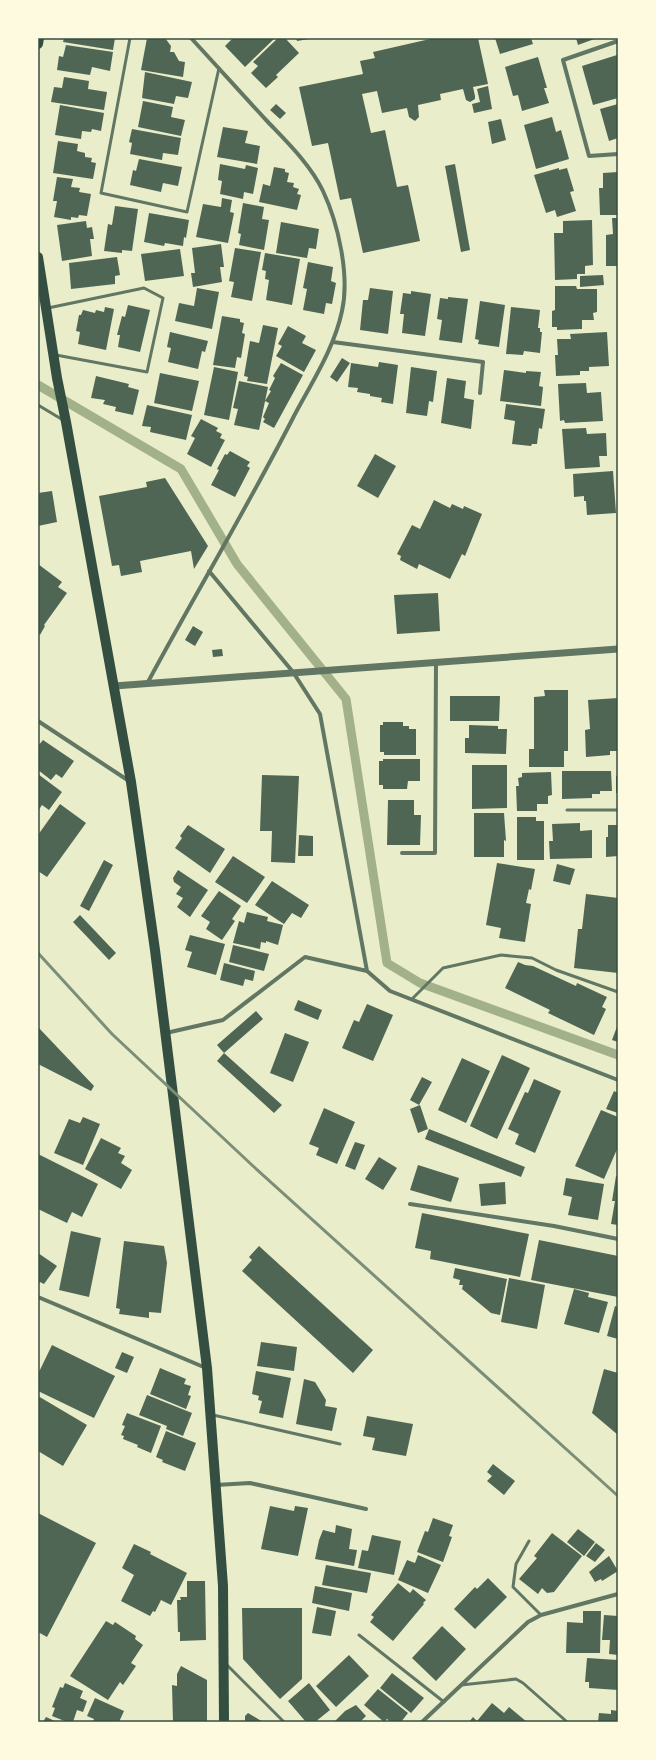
<svg xmlns="http://www.w3.org/2000/svg" width="656" height="1760" font-family="Quicksand,sans-serif">
	<style>
		.lines { fill: none; stroke-linecap: round; stroke-linejoin: round }
		.stream { stroke: #a3b18a; stroke-width: 9 }
		.building { fill: #4f6655 }
		.service { stroke: #617663; stroke-width: 3 }
		.minor { stroke: #617663; stroke-width: 4 }
		.tertiary { stroke: #617663; stroke-width: 7 }
		.primary { stroke: #344e41; stroke-width: 10 }
		.rail { stroke: #7c8e77; stroke-width: 3 }
		.neatline { fill: none; stroke: #344e41; stroke-width: 1.5 }
	</style>
	<rect width="100%" height="100%" fill="#e9edc9"/>
	<g class="lines">
		<path class="stream" d="M 38,385 L 181,469 L 237,564 L 346,699 L 387,963 L 420,983 L 618,1055"/>
	</g>
	<path class="building" d="M 64,38 L 115,38 L 113,50 L 63,42 Z
		M 147,38 L 165,38 L 171,46 L 170,52 L 174,52 L 179,61 L 185,62 L 183,77 L 141,70 Z
		M 233,38 L 275,38 L 245,67 L 225,46 Z
		M 278,38 L 285,38 L 299,53 L 276,75 L 278,77 L 266,88 L 251,73 L 258,66 L 253,62 Z
		M 296,38 L 309,38 L 309,39 L 297,41 Z
		M 430,38 L 478,38 L 488,84 L 473,87 L 475,96 L 475,99 L 470,102 L 466,100 L 463,89 L 440,94 L 441,100 L 418,105 L 419,117 L 415,121 L 409,117 L 407,108 L 382,113 L 377,91 L 362,94 L 371,133 L 385,130 L 397,187 L 408,185 L 420,241 L 363,253 L 351,198 L 340,200 L 328,143 L 312,146 L 299,87 L 363,74 L 360,61 L 375,58 L 373,52 L 430,39 Z
		M 495,38 L 531,38 L 533,44 L 500,54 Z
		M 576,38 L 597,38 L 578,45 Z
		M 66,45 L 113,52 L 110,71 L 92,67 L 90,75 L 57,70 L 59,56 L 63,57 Z
		M 617,55 L 618,98 L 593,105 L 582,66 Z
		M 538,57 L 547,88 L 544,88 L 549,103 L 522,111 L 518,95 L 513,96 L 505,67 Z
		M 145,72 L 192,82 L 188,98 L 176,96 L 174,104 L 142,98 Z
		M 64,77 L 89,81 L 88,89 L 107,92 L 104,110 L 51,102 L 54,87 L 62,88 Z
		M 488,86 L 492,109 L 474,113 L 472,104 L 480,102 L 477,89 Z
		M 143,101 L 173,107 L 171,117 L 185,120 L 181,136 L 138,127 Z
		M 276,104 L 286,113 L 280,119 L 270,110 Z
		M 618,104 L 618,138 L 609,141 L 600,109 Z
		M 60,105 L 104,113 L 101,131 L 92,129 L 91,132 L 82,131 L 81,139 L 55,135 Z
		M 552,117 L 556,132 L 561,130 L 569,159 L 536,169 L 524,125 Z
		M 501,119 L 506,140 L 492,144 L 488,122 Z
		M 223,127 L 248,131 L 245,143 L 260,146 L 257,164 L 217,157 Z
		M 132,129 L 181,138 L 178,155 L 163,153 L 162,160 L 130,154 L 132,143 L 129,142 Z
		M 58,141 L 78,144 L 77,151 L 85,153 L 85,157 L 92,158 L 91,162 L 96,163 L 93,179 L 53,173 Z
		M 139,159 L 182,167 L 178,186 L 163,183 L 161,192 L 130,185 L 133,170 L 136,171 Z
		M 220,164 L 245,169 L 246,165 L 258,168 L 253,194 L 244,192 L 243,199 L 220,194 L 222,181 L 218,180 Z
		M 455,164 L 470,250 L 461,252 L 445,166 Z
		M 274,167 L 285,169 L 285,172 L 289,173 L 287,182 L 294,183 L 293,187 L 299,189 L 297,194 L 301,195 L 297,210 L 259,202 L 263,184 L 270,186 Z
		M 559,168 L 559,170 L 567,168 L 574,191 L 570,192 L 576,211 L 557,217 L 555,210 L 546,213 L 534,175 Z
		M 618,172 L 618,215 L 600,215 L 599,188 L 603,188 L 603,173 Z
		M 57,177 L 73,179 L 71,187 L 80,188 L 79,192 L 91,194 L 87,216 L 79,215 L 78,218 L 71,217 L 71,220 L 54,217 L 57,201 L 53,201 Z
		M 222,198 L 232,200 L 230,212 L 234,213 L 228,243 L 196,237 L 203,204 L 221,207 Z
		M 243,203 L 264,207 L 262,219 L 269,220 L 264,250 L 239,245 L 241,234 L 238,233 Z
		M 115,206 L 138,209 L 132,251 L 122,250 L 122,253 L 104,251 L 108,224 L 112,225 Z
		M 149,213 L 189,220 L 186,238 L 184,237 L 183,246 L 165,243 L 164,246 L 144,242 Z
		M 612,218 L 618,218 L 618,266 L 606,266 L 606,235 L 613,234 Z
		M 592,220 L 593,265 L 585,266 L 585,274 L 577,274 L 577,279 L 555,280 L 554,233 L 563,233 L 563,221 Z
		M 86,221 L 87,228 L 92,227 L 94,239 L 90,239 L 92,256 L 62,261 L 57,225 Z
		M 281,222 L 319,229 L 316,249 L 309,248 L 307,258 L 276,253 Z
		M 221,244 L 224,267 L 220,267 L 222,282 L 193,287 L 191,273 L 195,273 L 192,248 Z
		M 235,248 L 261,252 L 252,301 L 231,297 L 234,282 L 229,281 Z
		M 180,249 L 184,276 L 145,281 L 141,254 Z
		M 265,253 L 300,259 L 292,305 L 266,300 L 269,280 L 265,279 L 266,271 L 262,270 Z
		M 117,257 L 120,275 L 115,276 L 115,284 L 71,289 L 69,263 Z
		M 308,262 L 333,267 L 331,281 L 336,283 L 332,304 L 326,303 L 324,314 L 303,310 L 307,289 L 303,288 Z
		M 603,275 L 604,285 L 580,287 L 580,276 Z
		M 555,286 L 576,286 L 577,289 L 597,289 L 597,312 L 593,313 L 594,320 L 582,320 L 582,329 L 557,330 L 557,327 L 552,327 L 552,311 L 555,310 Z
		M 197,288 L 219,292 L 212,329 L 175,321 L 179,303 L 194,306 Z
		M 370,288 L 393,291 L 388,334 L 360,330 L 363,300 L 368,300 Z
		M 411,291 L 431,294 L 425,336 L 402,333 L 404,314 L 400,314 L 403,293 L 411,294 Z
		M 448,297 L 468,299 L 462,343 L 439,340 L 442,320 L 437,319 L 440,298 L 448,299 Z
		M 480,301 L 505,305 L 499,347 L 478,344 L 479,340 L 475,339 Z
		M 128,305 L 150,310 L 140,352 L 118,347 L 120,335 L 117,335 L 122,316 L 125,317 Z
		M 105,307 L 114,309 L 106,350 L 78,344 L 80,332 L 76,331 L 79,315 L 81,315 L 83,310 L 95,313 L 96,310 L 104,312 Z
		M 511,307 L 540,310 L 538,328 L 540,328 L 540,332 L 542,332 L 540,353 L 524,351 L 523,355 L 506,354 Z
		M 222,316 L 240,319 L 240,322 L 244,323 L 242,333 L 245,334 L 241,358 L 237,357 L 235,368 L 213,365 Z
		M 263,325 L 278,328 L 267,384 L 247,381 L 248,377 L 244,376 L 250,341 L 259,343 Z
		M 288,326 L 306,336 L 302,343 L 316,350 L 304,372 L 276,356 L 282,346 L 278,344 Z
		M 170,332 L 208,341 L 205,352 L 202,351 L 198,369 L 168,362 L 171,348 L 167,347 Z
		M 607,332 L 609,366 L 589,367 L 589,371 L 580,371 L 580,375 L 556,376 L 555,355 L 558,355 L 557,339 L 571,339 L 570,334 Z
		M 342,358 L 350,363 L 337,382 L 330,377 Z
		M 379,362 L 398,365 L 393,404 L 381,402 L 382,398 L 370,396 L 370,394 L 357,392 L 358,388 L 348,387 L 351,363 L 378,367 Z
		M 281,363 L 303,375 L 274,428 L 263,422 L 265,419 L 263,417 L 269,403 L 265,401 L 271,391 L 269,390 L 275,378 L 273,376 Z
		M 214,367 L 238,372 L 229,420 L 204,415 Z
		M 411,367 L 437,371 L 433,402 L 429,401 L 427,416 L 406,413 Z
		M 504,370 L 526,373 L 526,371 L 541,372 L 539,386 L 543,387 L 541,406 L 500,401 Z
		M 160,373 L 199,381 L 192,411 L 154,403 Z
		M 96,376 L 129,384 L 128,387 L 139,390 L 133,415 L 115,411 L 116,407 L 103,404 L 105,400 L 91,398 Z
		M 447,378 L 466,381 L 464,398 L 474,400 L 471,429 L 441,423 Z
		M 239,381 L 268,387 L 259,430 L 234,425 L 238,409 L 233,408 Z
		M 586,383 L 587,393 L 601,392 L 603,421 L 565,423 L 564,420 L 560,421 L 558,384 Z
		M 506,404 L 545,409 L 542,429 L 539,428 L 537,444 L 532,444 L 531,446 L 512,444 L 515,421 L 504,419 Z
		M 147,405 L 192,415 L 186,440 L 150,432 L 151,427 L 142,426 Z
		M 201,419 L 218,428 L 216,431 L 222,434 L 220,438 L 225,440 L 211,467 L 187,454 L 195,438 L 191,436 Z
		M 586,428 L 587,434 L 606,433 L 607,456 L 599,456 L 600,467 L 565,469 L 562,429 Z
		M 230,451 L 250,462 L 247,466 L 250,468 L 235,497 L 211,485 L 219,470 L 217,469 L 225,454 L 227,455 Z
		M 375,454 L 396,466 L 378,498 L 357,486 Z
		M 613,471 L 616,513 L 587,515 L 586,501 L 584,501 L 584,496 L 574,497 L 573,474 Z
		M 165,478 L 208,546 L 194,569 L 191,551 L 140,561 L 142,572 L 121,576 L 119,565 L 112,566 L 99,496 L 147,487 L 146,482 Z
		M 52,491 L 57,522 L 38,526 L 38,493 Z
		M 434,500 L 450,508 L 452,504 L 463,509 L 464,506 L 482,514 L 465,556 L 462,554 L 450,579 L 419,564 L 417,569 L 400,560 L 401,556 L 397,554 L 412,525 L 420,529 Z
		M 38,564 L 62,582 L 58,587 L 67,593 L 44,625 L 45,626 L 40,635 L 38,633 Z
		M 438,593 L 440,631 L 397,634 L 394,595 Z
		M 193,626 L 203,632 L 195,646 L 185,640 Z
		M 222,649 L 223,656 L 213,657 L 212,650 Z
		M 544,690 L 568,690 L 568,751 L 564,751 L 564,767 L 529,767 L 529,749 L 534,749 L 534,697 L 545,696 Z
		M 450,696 L 500,696 L 499,721 L 450,721 Z
		M 618,698 L 618,751 L 610,751 L 610,755 L 586,757 L 585,730 L 590,729 L 588,700 Z
		M 383,722 L 403,722 L 403,726 L 409,726 L 409,729 L 416,729 L 416,755 L 384,755 L 384,752 L 380,752 L 380,725 L 383,725 Z
		M 469,725 L 498,726 L 498,729 L 507,729 L 506,754 L 465,753 L 465,738 L 469,738 Z
		M 43,740 L 74,761 L 62,778 L 56,774 L 51,780 L 38,770 L 38,746 Z
		M 383,759 L 420,759 L 420,781 L 408,781 L 407,789 L 383,789 L 383,785 L 379,785 L 379,761 L 383,761 Z
		M 472,765 L 507,765 L 507,808 L 472,809 Z
		M 562,771 L 611,771 L 612,791 L 600,791 L 600,794 L 592,794 L 592,798 L 562,799 Z
		M 551,772 L 552,795 L 548,796 L 548,804 L 537,804 L 537,811 L 517,811 L 516,786 L 519,786 L 518,778 L 522,777 L 522,773 Z
		M 38,774 L 62,792 L 49,810 L 42,805 L 38,811 Z
		M 262,775 L 299,776 L 295,863 L 271,862 L 272,831 L 260,831 Z
		M 616,776 L 618,776 L 618,793 L 616,793 Z
		M 388,800 L 414,800 L 414,815 L 421,815 L 420,845 L 387,845 Z
		M 60,804 L 86,823 L 47,877 L 38,871 L 38,835 Z
		M 474,813 L 504,813 L 506,841 L 504,840 L 504,857 L 474,857 Z
		M 517,817 L 536,817 L 536,821 L 544,821 L 544,860 L 517,860 Z
		M 580,823 L 580,831 L 592,830 L 592,858 L 550,859 L 549,841 L 553,841 L 552,824 Z
		M 188,825 L 225,849 L 210,873 L 175,848 L 182,838 L 180,836 Z
		M 608,825 L 618,825 L 618,856 L 606,857 L 606,837 L 608,837 Z
		M 299,835 L 313,836 L 313,856 L 298,856 Z
		M 233,856 L 265,877 L 247,903 L 215,882 Z
		M 104,860 L 113,865 L 89,911 L 80,906 Z
		M 497,863 L 535,869 L 531,890 L 529,889 L 526,903 L 531,904 L 525,942 L 499,938 L 501,928 L 486,925 Z
		M 557,864 L 575,869 L 570,885 L 553,881 Z
		M 178,870 L 208,890 L 190,917 L 177,907 L 183,898 L 176,894 L 181,887 L 174,882 L 173,878 Z
		M 272,881 L 309,905 L 301,918 L 292,913 L 284,924 L 255,905 Z
		M 219,891 L 241,906 L 232,919 L 235,921 L 222,940 L 206,929 L 210,922 L 201,916 Z
		M 586,894 L 618,898 L 618,973 L 574,968 L 578,929 L 582,929 Z
		M 247,912 L 268,917 L 267,921 L 283,925 L 278,945 L 266,941 L 266,943 L 261,942 L 260,949 L 233,943 L 239,921 L 244,923 Z
		M 80,915 L 116,953 L 109,960 L 73,922 Z
		M 190,935 L 225,944 L 216,975 L 187,967 L 192,952 L 185,950 Z
		M 233,945 L 269,954 L 264,971 L 229,962 Z
		M 518,962 L 525,965 L 533,966 L 576,986 L 577,983 L 607,997 L 602,1007 L 606,1009 L 594,1035 L 548,1013 L 550,1010 L 505,988 Z
		M 224,963 L 255,971 L 253,981 L 245,979 L 243,986 L 220,980 Z
		M 298,1000 L 322,1010 L 318,1020 L 294,1010 Z
		M 367,1004 L 393,1015 L 373,1061 L 342,1048 L 354,1020 L 359,1022 Z
		M 256,1011 L 263,1019 L 224,1053 L 217,1045 Z
		M 618,1024 L 618,1042 L 612,1040 Z
		M 38,1027 L 94,1086 L 91,1091 L 38,1064 Z
		M 285,1033 L 309,1042 L 293,1082 L 270,1073 Z
		M 224,1053 L 282,1105 L 274,1113 L 217,1061 Z
		M 502,1055 L 530,1068 L 497,1139 L 470,1126 Z
		M 462,1058 L 490,1071 L 466,1123 L 438,1110 Z
		M 422,1077 L 432,1082 L 419,1105 L 410,1100 Z
		M 534,1079 L 561,1091 L 535,1153 L 515,1144 L 519,1134 L 508,1129 L 525,1092 L 528,1093 Z
		M 614,1091 L 618,1093 L 618,1113 L 606,1109 Z
		M 420,1105 L 428,1129 L 418,1133 L 410,1109 Z
		M 324,1108 L 355,1122 L 337,1164 L 316,1155 L 319,1148 L 309,1144 Z
		M 601,1110 L 618,1117 L 618,1147 L 604,1179 L 575,1166 Z
		M 83,1117 L 100,1124 L 83,1165 L 54,1153 L 69,1119 L 80,1123 Z
		M 429,1129 L 525,1167 L 521,1177 L 425,1139 Z
		M 101,1138 L 121,1148 L 118,1153 L 125,1156 L 121,1163 L 132,1170 L 121,1189 L 85,1169 Z
		M 355,1142 L 365,1145 L 355,1170 L 345,1166 Z
		M 38,1154 L 98,1184 L 82,1217 L 72,1212 L 67,1223 L 38,1209 Z
		M 379,1157 L 397,1168 L 383,1190 L 365,1179 Z
		M 418,1165 L 459,1178 L 451,1202 L 410,1190 Z
		M 616,1176 L 618,1176 L 618,1225 L 611,1224 L 615,1201 L 612,1201 Z
		M 566,1178 L 604,1184 L 598,1220 L 568,1215 L 572,1197 L 563,1195 Z
		M 505,1182 L 506,1204 L 481,1206 L 479,1184 Z
		M 422,1213 L 529,1234 L 520,1277 L 430,1259 L 431,1251 L 415,1248 Z
		M 71,1231 L 101,1238 L 89,1297 L 59,1290 Z
		M 539,1240 L 618,1256 L 618,1297 L 531,1280 Z
		M 124,1241 L 164,1246 L 167,1263 L 161,1313 L 149,1312 L 149,1318 L 119,1314 L 120,1309 L 116,1308 Z
		M 259,1246 L 373,1350 L 353,1373 L 242,1271 L 252,1260 L 249,1257 Z
		M 38,1253 L 57,1266 L 44,1284 L 40,1282 L 38,1285 Z
		M 455,1268 L 507,1279 L 500,1315 L 491,1313 L 462,1289 L 463,1285 L 459,1285 L 460,1280 L 453,1278 Z
		M 509,1278 L 545,1285 L 537,1329 L 501,1322 Z
		M 574,1289 L 589,1293 L 588,1297 L 608,1302 L 599,1333 L 564,1324 Z
		M 615,1306 L 618,1307 L 618,1339 L 607,1336 Z
		M 261,1342 L 297,1347 L 294,1371 L 257,1366 Z
		M 52,1345 L 115,1376 L 94,1418 L 38,1391 L 38,1374 Z
		M 122,1352 L 134,1357 L 127,1373 L 115,1368 Z
		M 160,1368 L 186,1379 L 184,1384 L 191,1386 L 188,1395 L 191,1396 L 186,1409 L 150,1394 Z
		M 604,1369 L 618,1373 L 618,1435 L 592,1413 Z
		M 256,1371 L 291,1378 L 283,1418 L 259,1413 L 262,1401 L 258,1400 L 259,1396 L 252,1394 Z
		M 304,1379 L 315,1382 L 326,1400 L 325,1406 L 337,1408 L 332,1431 L 296,1424 Z
		M 147,1395 L 192,1413 L 183,1436 L 166,1429 L 167,1426 L 139,1415 Z
		M 38,1396 L 87,1425 L 63,1466 L 38,1451 Z
		M 127,1413 L 161,1426 L 151,1453 L 137,1447 L 138,1445 L 123,1439 L 124,1436 L 121,1435 L 125,1426 L 122,1425 Z
		M 367,1416 L 413,1424 L 406,1456 L 372,1450 L 375,1438 L 363,1436 Z
		M 166,1431 L 196,1443 L 185,1471 L 162,1462 L 163,1460 L 156,1457 Z
		M 493,1464 L 515,1481 L 504,1495 L 487,1481 L 492,1476 L 487,1472 Z
		M 270,1506 L 294,1511 L 295,1506 L 308,1508 L 298,1556 L 261,1549 Z
		M 38,1513 L 96,1543 L 47,1637 L 38,1632 Z
		M 433,1518 L 453,1525 L 449,1536 L 452,1537 L 443,1562 L 417,1552 L 425,1531 L 428,1532 Z
		M 336,1525 L 352,1529 L 349,1549 L 357,1550 L 354,1566 L 315,1559 L 319,1540 L 323,1530 L 335,1533 Z
		M 578,1529 L 595,1542 L 584,1556 L 567,1542 Z
		M 552,1533 L 582,1556 L 554,1592 L 547,1593 L 542,1588 L 538,1594 L 519,1579 L 537,1558 L 534,1556 Z
		M 372,1535 L 401,1541 L 394,1575 L 358,1568 L 362,1550 L 368,1551 Z
		M 596,1543 L 605,1550 L 595,1562 L 586,1556 Z
		M 134,1544 L 151,1552 L 150,1554 L 187,1573 L 171,1605 L 161,1600 L 155,1612 L 153,1611 L 150,1616 L 121,1601 L 134,1575 L 122,1568 Z
		M 418,1555 L 441,1565 L 428,1593 L 398,1580 L 407,1560 L 415,1563 Z
		M 609,1556 L 618,1571 L 602,1581 L 601,1579 L 595,1582 L 589,1572 Z
		M 326,1565 L 371,1573 L 367,1593 L 322,1585 Z
		M 488,1578 L 507,1597 L 475,1629 L 454,1609 L 475,1587 L 477,1589 Z
		M 187,1581 L 205,1581 L 206,1640 L 180,1641 L 180,1632 L 178,1632 L 177,1600 L 181,1600 L 180,1597 L 187,1597 Z
		M 398,1583 L 410,1593 L 413,1589 L 426,1600 L 423,1603 L 424,1604 L 393,1641 L 370,1622 L 374,1617 L 371,1615 Z
		M 315,1586 L 352,1593 L 349,1611 L 312,1603 Z
		M 317,1607 L 336,1611 L 331,1636 L 312,1633 Z
		M 242,1608 L 302,1608 L 302,1679 L 280,1699 L 243,1659 Z
		M 583,1611 L 601,1611 L 600,1653 L 566,1653 L 567,1622 L 583,1623 Z
		M 604,1615 L 618,1616 L 618,1655 L 609,1654 L 610,1640 L 602,1640 Z
		M 106,1621 L 113,1625 L 115,1622 L 136,1636 L 135,1639 L 143,1645 L 131,1663 L 136,1666 L 123,1685 L 120,1682 L 108,1700 L 70,1676 Z
		M 442,1626 L 466,1649 L 436,1681 L 412,1658 Z
		M 349,1655 L 369,1676 L 336,1707 L 316,1686 Z
		M 587,1658 L 618,1660 L 618,1690 L 589,1688 L 589,1682 L 585,1682 Z
		M 181,1666 L 207,1680 L 207,1722 L 173,1722 L 172,1685 L 177,1686 L 177,1674 Z
		M 392,1673 L 424,1698 L 411,1713 L 380,1688 Z
		M 65,1683 L 83,1691 L 80,1698 L 87,1701 L 83,1712 L 77,1710 L 73,1722 L 67,1722 L 52,1716 L 55,1708 L 52,1707 L 60,1687 L 63,1688 Z
		M 309,1683 L 330,1710 L 315,1722 L 306,1722 L 288,1701 Z
		M 378,1689 L 408,1713 L 401,1722 L 391,1722 L 387,1719 L 384,1722 L 364,1705 Z
		M 95,1698 L 124,1711 L 119,1722 L 93,1722 L 94,1719 L 87,1716 Z
		M 492,1703 L 504,1713 L 509,1707 L 527,1722 L 469,1722 L 473,1717 L 477,1721 Z
		M 356,1705 L 366,1716 L 360,1722 L 334,1722 L 345,1711 Z
		M 611,1710 L 618,1711 L 618,1722 L 598,1722 L 599,1713 L 611,1714 Z
		M 248,1713 L 263,1722 L 245,1722 L 245,1716 Z
		M 46,1717 L 57,1722 L 43,1722 Z"/>
	<g class="lines">
		<path class="service" d="M 130,38 L 101,193 L 187,212 L 219,68
			M 48,308 L 144,288 L 163,298 L 147,372 L 56,355
			M 38,405 L 63,420
			M 567,810 L 618,810
			M 412,999 L 443,968 L 501,955 L 532,958 L 556,970 L 618,992
			M 213,1415 L 340,1444
			M 529,1541 L 516,1564 L 513,1587 L 541,1615
			M 359,1635 L 444,1702
			M 226,1664 L 284,1722
			M 461,1685 L 516,1679 L 523,1683 L 566,1721"/>
		<path class="minor" d="M 618,41 L 563,60 L 589,156 L 618,154
			M 333,342 L 483,362 L 480,393
			M 209,571 L 293,672 L 320,714 L 367,971 L 390,991 L 618,1080
			M 148,682 C 196,593 248,506 294,416 C 312,382 334,349 342,311 C 350,275 338,223 323,191 C 310,164 287,142 267,121 C 241,93 216,65 191,38
			M 38,721 L 129,781
			M 402,853 L 435,853 L 436,663
			M 166,1033 L 223,1020 L 305,957 L 367,971
			M 410,1204 L 554,1226 L 618,1239
			M 38,1297 L 206,1368
			M 216,1485 L 250,1483 L 366,1509
			M 422,1722 L 528,1622 L 541,1615 L 618,1594"/>
		<path class="tertiary" d="M 114,686 L 618,649"/>
		<path class="primary" d="M 38,44 L 39,38
			M 38,257 L 57,378 L 66,422 L 131,782 L 155,950 L 207,1368 L 223,1586 L 224,1722"/>
		<path class="rail" d="M 38,953 L 112,1034 L 253,1166 L 618,1496"/>
	</g>
	<rect width="656" height="1760" fill="none" stroke="#fefae0" stroke-width="78"/>
	<rect x="39" y="39" width="578" height="1682" class="neatline"/>
</svg>
